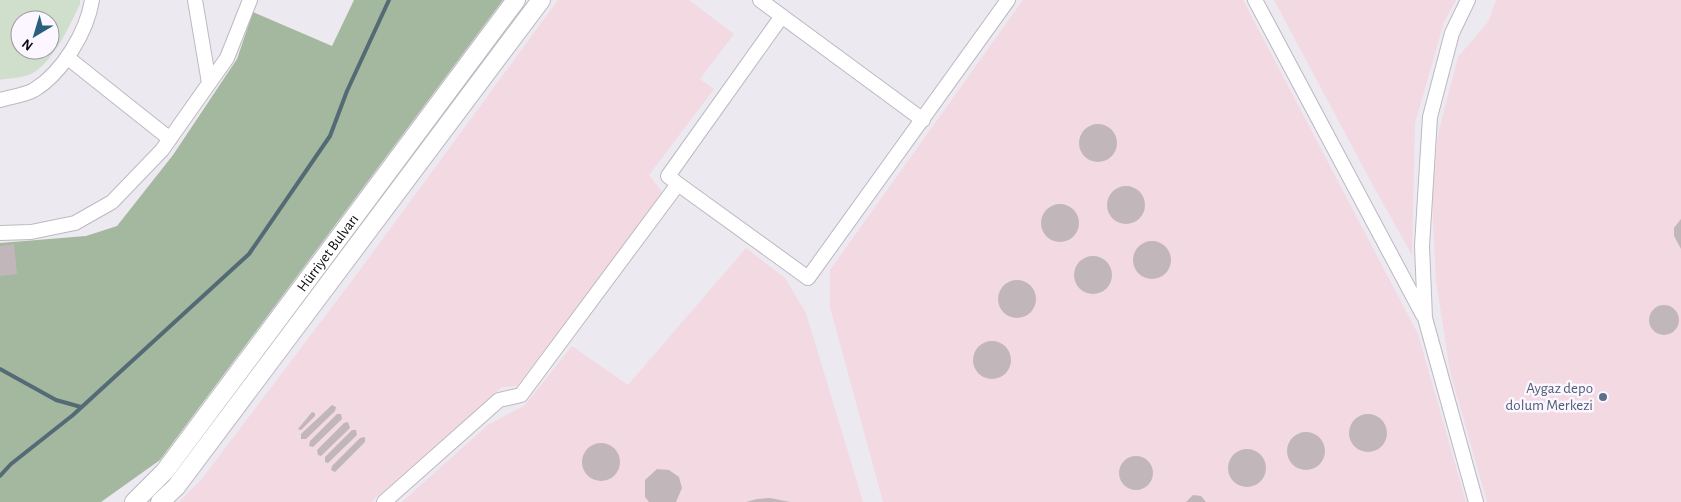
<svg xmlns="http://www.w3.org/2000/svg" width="1681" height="502" font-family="'Alegreya Sans',sans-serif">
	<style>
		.industrial { fill: #f2d9e2 }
		.green { fill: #cfdfcb; fill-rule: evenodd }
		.forest { fill: #a4b89f }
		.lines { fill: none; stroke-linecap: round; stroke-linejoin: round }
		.stream { stroke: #546b76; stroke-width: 4 }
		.building { fill: #c1b7bb }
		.minor-casing { stroke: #bdb8c1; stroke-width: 16 }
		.major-casing { stroke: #bdb8c1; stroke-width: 20 }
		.minor { stroke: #fff; stroke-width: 14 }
		.major { stroke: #fff; stroke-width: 18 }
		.service-dot { fill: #5c6f8a; stroke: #fbf6ff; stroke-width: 2 }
		.labels { text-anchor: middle; stroke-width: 5; stroke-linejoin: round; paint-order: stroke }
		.street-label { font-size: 15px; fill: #0c0b0e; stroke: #fbf6ff }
		.service-label { font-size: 15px; fill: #4e5e75; stroke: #fbf6ff; text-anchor: end }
	</style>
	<rect width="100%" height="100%" fill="#ede9f1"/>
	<path class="industrial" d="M 558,0 L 689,0 L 734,34 L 700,79 L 714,89 L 649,175 L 663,193 L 517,386 L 502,387 L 371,502 L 179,502 L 201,480 L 354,278 Z
		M 1023,0 L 1243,0 L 1418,334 L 1466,502 L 883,502 L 830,307 L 830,270 Z
		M 1274,0 L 1456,0 L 1444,22 L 1415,123 L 1412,255 L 1376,191 Z
		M 1496,0 L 1681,0 L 1681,502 L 1487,502 L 1450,371 L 1436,281 L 1432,199 L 1438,134 L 1458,57 L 1488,22 Z
		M 746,248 L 785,278 L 806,313 L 863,502 L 402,502 L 488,425 L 525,405 L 572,346 L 628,385 Z"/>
	<path class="green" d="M 0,0 L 80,0 L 80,4 C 70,25 53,63 31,74 C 23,78 9,78 0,80 ZM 20,20 L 50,20 L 50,50 L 20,50 Z"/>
	<path class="forest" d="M 354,0 L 503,0 L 160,460 L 101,502 L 0,502 L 0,243 L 86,236 L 117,226 L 173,155 L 237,59 L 253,12 L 332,46 Z"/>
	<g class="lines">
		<path class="stream" d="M 0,369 L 56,400 L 81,407
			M 0,476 L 11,464 L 73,415 L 249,254 L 330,136 L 347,91 L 389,0"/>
	</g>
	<path class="building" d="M1079 143a19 19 0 1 1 38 0a19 19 0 1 1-38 0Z
		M1107 205a19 19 0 1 1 38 0a19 19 0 1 1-38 0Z
		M1041 223a19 19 0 1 1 38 0a19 19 0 1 1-38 0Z
		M 1681,219 L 1681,249 L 1674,236 L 1674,228 Z
		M1133 260a19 19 0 1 1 38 0a19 19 0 1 1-38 0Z
		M 14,244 L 17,274 L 0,276 L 0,246 Z
		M1074 275a19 19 0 1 1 38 0a19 19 0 1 1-38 0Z
		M998 299a19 19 0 1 1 38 0a19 19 0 1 1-38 0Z
		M1649 320a15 15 0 1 1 30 0a15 15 0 1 1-30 0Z
		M973 360a19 19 0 1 1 38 0a19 19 0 1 1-38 0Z
		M 332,405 L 336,407 L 335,411 L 306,439 L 301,439 L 301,434 Z
		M 312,412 L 315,413 L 315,416 L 301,430 L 298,429 Z
		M 337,414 L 341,414 L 342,419 L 313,447 L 309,446 L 310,441 Z
		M1349 433a19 19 0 1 1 38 0a19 19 0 1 1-38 0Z
		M 348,422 L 350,428 L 321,456 L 318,455 L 317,450 L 344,423 Z
		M 352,430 L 356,430 L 357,435 L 328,463 L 325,462 L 325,457 Z
		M1287 451a19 19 0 1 1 38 0a19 19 0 1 1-38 0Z
		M 365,437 L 365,442 L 335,472 L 331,470 L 332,466 L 360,438 Z
		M582 462a19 19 0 1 1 38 0a19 19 0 1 1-38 0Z
		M1228 468a19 19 0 1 1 38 0a19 19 0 1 1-38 0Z
		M1119 473a17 17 0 1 1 34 0a17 17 0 1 1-34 0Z
		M 657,469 L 669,470 L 679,477 L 682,488 L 676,502 L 649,502 L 645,497 L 645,480 Z
		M 1193,495 L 1201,496 L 1206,502 L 1186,502 Z
		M 770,498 L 790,502 L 746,502 L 757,499 Z"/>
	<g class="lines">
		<defs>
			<path id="minor" d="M 195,0 L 209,83
				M 760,0 L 923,120
				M 1255,0 L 1423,315
				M 1468,0 L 1452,33 L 1430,117 L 1422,246 L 1425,318 L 1476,502
				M 68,58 L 170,139
				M 0,100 C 10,97 25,95 34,90 C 62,73 87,32 92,0
				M 678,184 L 668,176 L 782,16
				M 0,233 L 31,232 L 75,223 L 112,202 L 162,150 L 227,58 L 250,0
				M 384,502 L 499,400 L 521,395 L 678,184 L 808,278 L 1008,0"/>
			<g id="major">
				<path id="s1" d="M 134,502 L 165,471 L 516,0"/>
				<path d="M 160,502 L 176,487 L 541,0"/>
			</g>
		</defs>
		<use href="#minor" class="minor-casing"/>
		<use href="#major" class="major-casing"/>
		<use href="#minor" class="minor"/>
		<use href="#major" class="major"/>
	</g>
	<circle class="service-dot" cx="1603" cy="397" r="5"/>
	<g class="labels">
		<g class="street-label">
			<text dy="5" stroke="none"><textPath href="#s1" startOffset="316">Hürriyet Bulvarı</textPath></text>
		</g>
		<g class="service-label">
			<text x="1593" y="393">Aygaz depo<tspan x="1593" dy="17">dolum Merkezi</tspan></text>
		</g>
	</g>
	<g transform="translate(35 35) rotate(218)"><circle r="24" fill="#fbf6ff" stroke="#9b989f"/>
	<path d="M0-4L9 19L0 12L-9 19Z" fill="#2a607b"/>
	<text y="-8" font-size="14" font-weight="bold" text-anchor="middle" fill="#0c0b0e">N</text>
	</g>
</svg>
